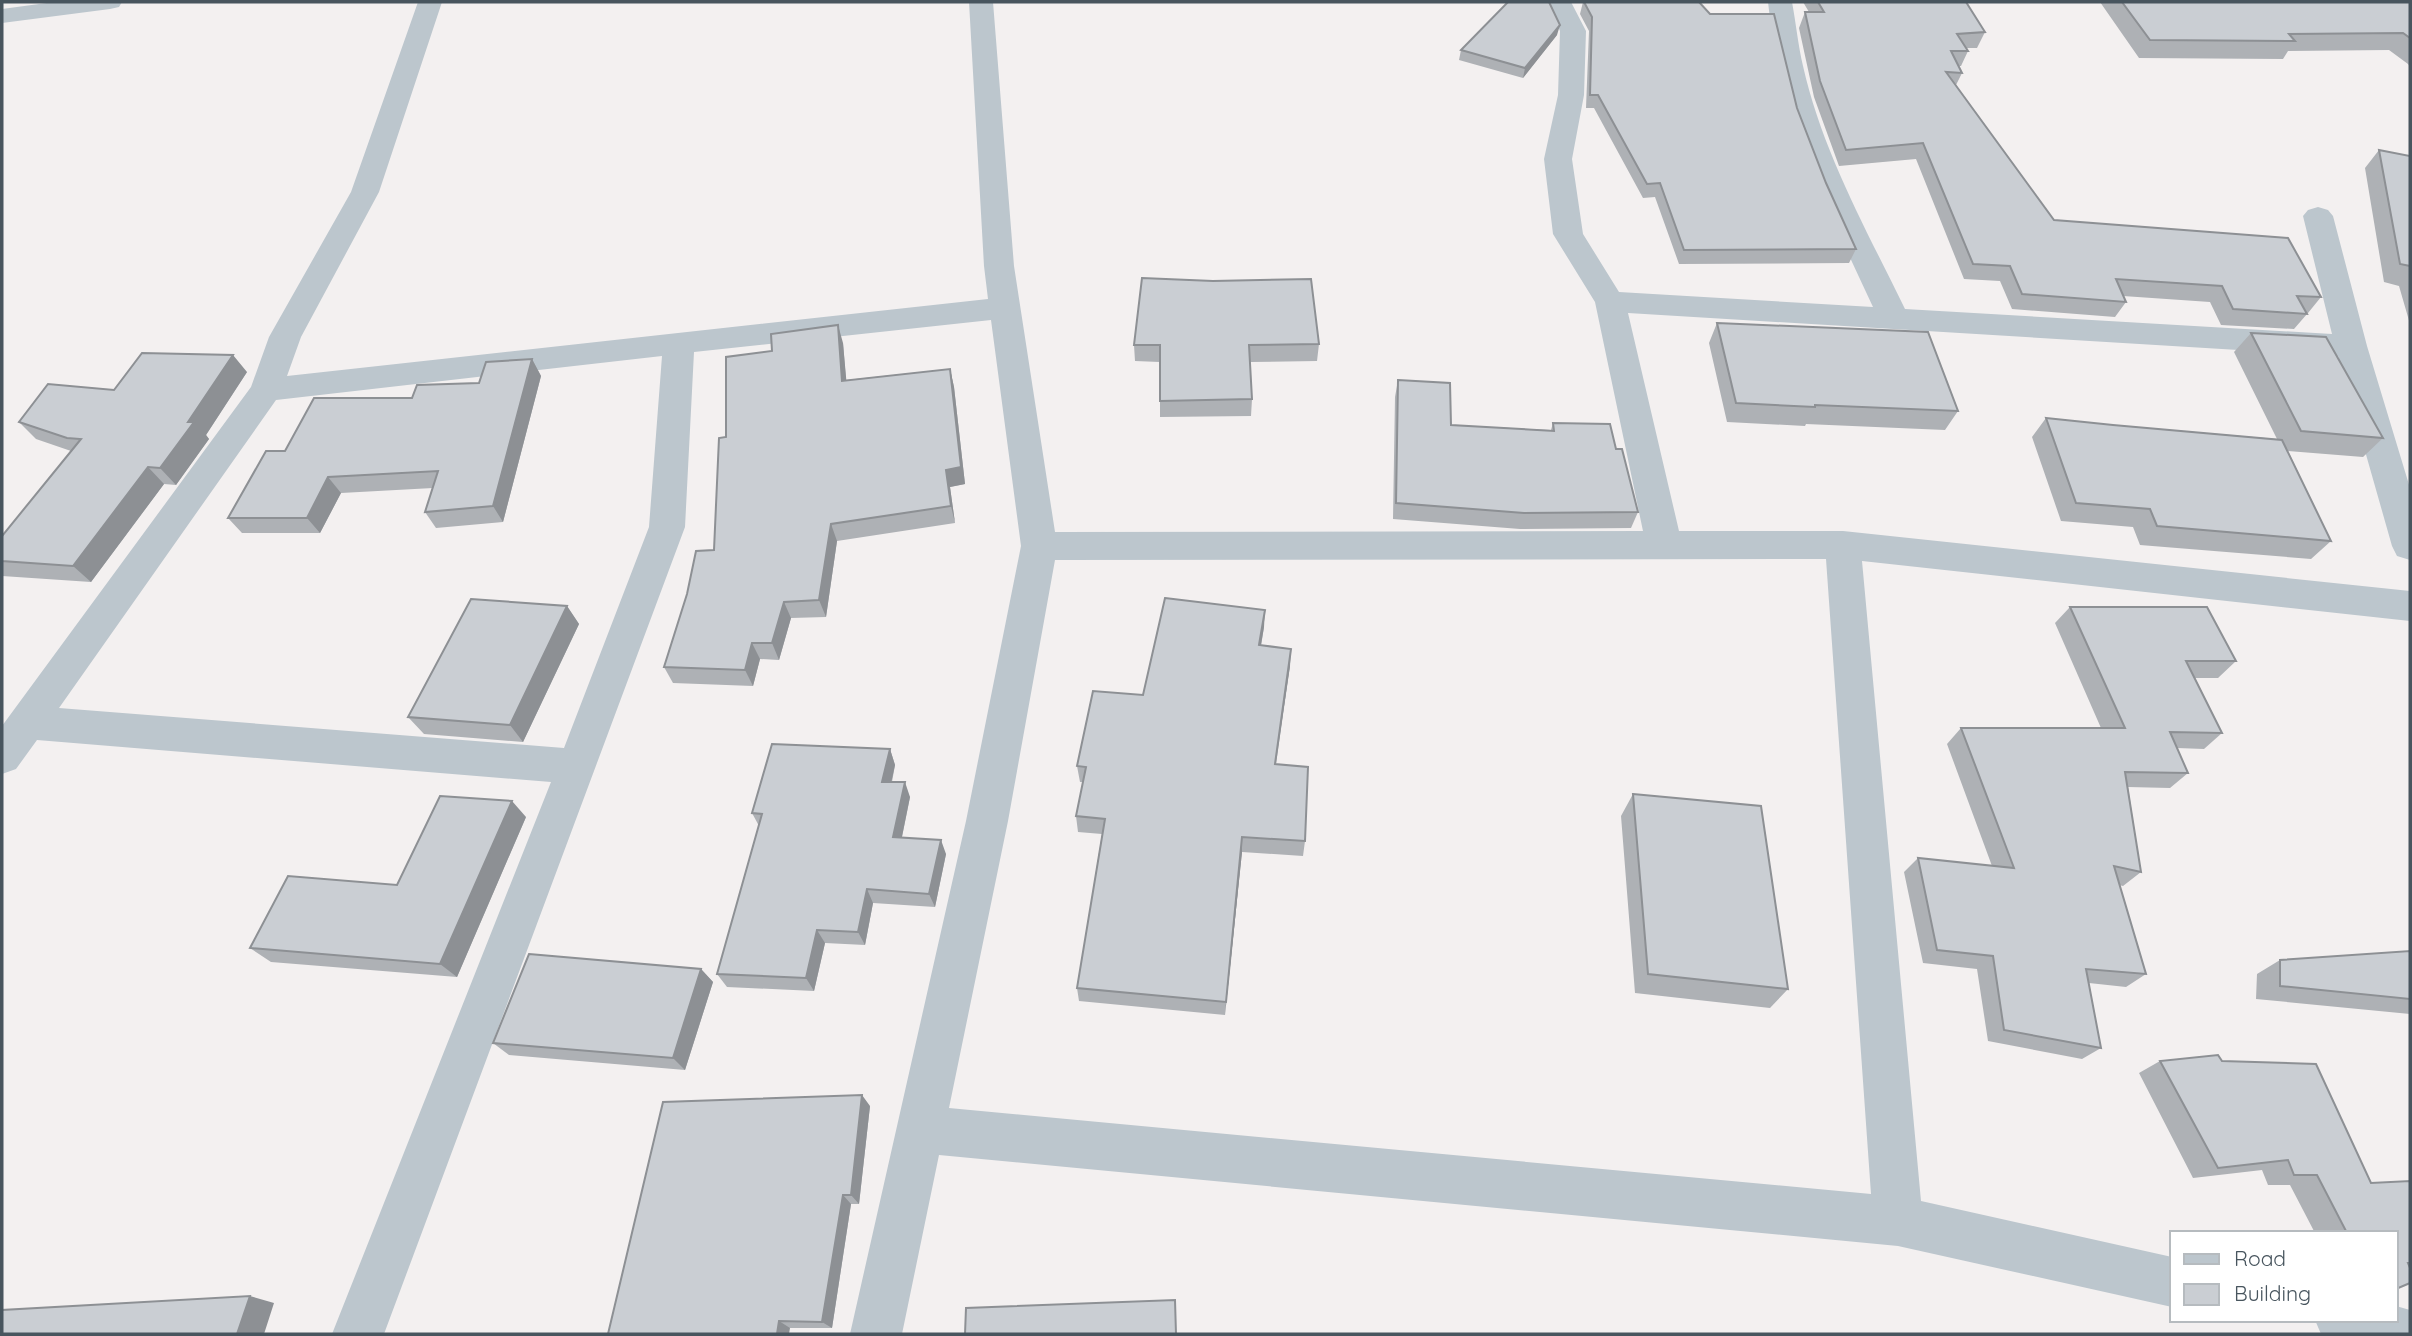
<svg xmlns="http://www.w3.org/2000/svg" width="2412" height="1336" font-family="Quicksand,sans-serif">
	<style>
		.lines { fill: none; stroke-linecap: round; stroke-linejoin: round }
		.street { fill: #bcc6cd; fill-rule: evenodd }
		.wall { fill: #aeb1b5 }
		.shaded-wall { fill: #8d9094 }
		.building { fill: #caced3; stroke: #8d9094; stroke-width: 2 }
	</style>
	<rect width="100%" height="100%" fill="#f3f0f0"/>
	<g class="lines">
		<path class="street" d="M 54,2 L 122,2 L 119,7 L 110,9 L 2,23 L 2,9 Z
			M 418,2 L 442,2 L 379,192 L 301,337 L 287,376 L 988,299 L 984,266 L 969,2 L 993,2 L 1014,266 L 1055,532 L 1643,531 L 1595,302 L 1553,234 L 1544,159 L 1558,95 L 1560,31 L 1547,2 L 1571,2 L 1586,31 L 1584,95 L 1572,159 L 1583,234 L 1619,292 L 1873,307 C 1827,208 1779,112 1768,2 L 1792,2 C 1796,23 1798,45 1803,66 C 1822,151 1867,231 1905,309 L 2332,334 L 2303,216 L 2308,210 L 2318,207 L 2328,210 L 2333,216 L 2367,346 L 2410,488 L 2410,560 L 2397,556 L 2392,546 L 2338,356 L 1628,313 L 1679,531 L 1843,531 L 2410,591 L 2410,621 L 1862,561 L 1921,1201 L 2172,1257 L 2172,1307 L 1898,1246 L 939,1155 L 902,1334 L 850,1334 L 966,821 L 1021,546 L 991,320 L 694,352 L 685,527 L 384,1334 L 332,1334 L 551,782 L 37,740 L 16,769 L 2,774 L 2,726 L 251,387 L 269,337 L 351,192 ZM 662,356 L 649,527 L 564,748 L 59,708 L 276,400 ZM 1826,559 L 1871,1194 L 949,1108 L 1008,821 L 1055,560 Z
			M 2396,1306 L 2410,1310 L 2410,1334 L 2321,1334 L 2315,1320 L 2396,1320 Z"/>
	</g>
	<path class="wall" d="M 1583,2 L 1699,2 L 1797,108 L 1826,183 L 1856,249 L 1849,263 L 1679,264 L 1655,197 L 1643,198 L 1594,108 L 1586,108 L 1589,31 L 1580,14 Z
		M 1803,2 L 1966,2 L 1985,32 L 1977,48 L 1967,48 L 1968,51 L 1961,66 L 1959,66 L 1962,73 L 1956,85 L 2054,220 L 2321,297 L 2308,313 L 2307,313 L 2307,314 L 2294,329 L 2221,325 L 2210,302 L 2123,296 L 2126,302 L 2115,317 L 2012,309 L 2000,281 L 1964,279 L 1916,159 L 1839,166 L 1814,97 L 1799,28 L 1805,12 L 1809,12 Z
		M 2100,2 L 2410,2 L 2410,67 L 2408,64 L 2389,50 L 2288,51 L 2283,59 L 2139,58 Z
		M 1557,35 L 1523,78 L 1459,60 L 1461,50 Z
		M 2379,150 L 2410,156 L 2410,324 L 2399,286 L 2384,282 L 2365,168 Z
		M 1717,323 L 1958,411 L 1945,430 L 1806,424 L 1805,426 L 1727,422 L 1709,343 Z
		M 2251,333 L 2383,438 L 2363,457 L 2288,451 L 2331,541 L 2311,559 L 2140,545 L 2133,527 L 2061,521 L 2032,437 L 2046,418 L 2113,425 L 2277,439 L 2234,352 Z
		M 843,343 L 846,380 L 950,369 L 954,387 L 965,484 L 950,487 L 955,523 L 837,541 L 826,617 L 791,618 L 779,660 L 760,659 L 753,686 L 673,683 L 664,667 L 714,550 L 726,437 Z
		M 1319,344 L 1317,361 L 1250,362 L 1252,399 L 1251,416 L 1160,417 L 1160,362 L 1135,361 L 1134,345 Z
		M 532,359 L 541,376 L 503,522 L 436,528 L 425,512 L 433,488 L 341,493 L 320,533 L 242,533 L 228,518 L 285,451 L 412,398 L 479,383 Z
		M 247,372 L 206,435 L 209,439 L 176,485 L 164,484 L 91,582 L 2,576 L 2,536 L 71,451 L 36,439 L 19,422 L 114,390 Z
		M 1398,380 L 1451,425 L 1551,430 L 1553,423 L 1616,449 L 1638,512 L 1631,528 L 1520,529 L 1393,519 L 1395,397 Z
		M 567,606 L 579,624 L 523,742 L 424,734 L 408,717 Z
		M 2070,607 L 2236,661 L 2218,678 L 2195,678 L 2222,733 L 2204,749 L 2177,748 L 2188,773 L 2170,788 L 2128,787 L 2141,872 L 2123,886 L 2119,885 L 2146,974 L 2126,987 L 2089,983 L 2101,1048 L 2082,1059 L 1988,1041 L 1977,969 L 1923,963 L 1904,872 L 1918,858 L 1992,866 L 1947,744 L 1961,728 L 2101,728 L 2055,623 Z
		M 1264,627 L 1261,646 L 1290,666 L 1276,764 L 1305,841 L 1303,856 L 1242,852 L 1225,1015 L 1079,1001 L 1077,988 L 1102,834 L 1078,832 L 1076,816 L 1083,782 L 1080,782 L 1077,766 L 1143,695 Z
		M 890,749 L 895,765 L 892,782 L 910,797 L 902,837 L 946,854 L 935,907 L 873,903 L 865,945 L 825,943 L 814,991 L 727,987 L 717,974 L 759,826 L 752,813 Z
		M 1633,794 L 1788,989 L 1770,1008 L 1635,993 L 1621,816 Z
		M 526,817 L 457,977 L 271,962 L 250,948 L 397,885 Z
		M 2410,951 L 2410,1014 L 2256,999 L 2257,974 L 2280,960 Z
		M 701,969 L 713,982 L 685,1070 L 509,1055 L 493,1043 Z
		M 2160,1061 L 2222,1061 L 2371,1183 L 2410,1181 L 2410,1283 L 2396,1233 L 2315,1233 L 2290,1185 L 2268,1185 L 2262,1170 L 2193,1178 L 2139,1073 Z
		M 870,1106 L 859,1204 L 851,1204 L 832,1328 L 790,1328 L 608,1334 Z"/>
	<path class="shaded-wall" d="M 1560,25 L 1557,35 L 1523,78 L 1525,68 Z
		M 838,325 L 843,343 L 848,399 L 842,381 Z
		M 233,355 L 247,372 L 206,435 L 209,439 L 176,485 L 160,468 L 188,422 Z
		M 532,359 L 541,376 L 503,522 L 493,506 Z
		M 950,369 L 954,387 L 965,484 L 950,487 L 955,523 L 951,506 L 946,470 Z
		M 148,467 L 164,484 L 91,582 L 73,566 Z
		M 328,477 L 341,493 L 320,533 L 307,518 Z
		M 831,524 L 837,541 L 826,617 L 819,600 Z
		M 784,602 L 791,618 L 779,660 L 772,643 Z
		M 567,606 L 579,624 L 523,742 L 510,725 Z
		M 1265,610 L 1264,627 L 1258,662 L 1259,645 Z
		M 752,643 L 760,659 L 753,686 L 745,670 Z
		M 1291,649 L 1290,666 L 1273,780 L 1275,764 Z
		M 890,749 L 895,765 L 888,797 L 882,782 Z
		M 905,782 L 910,797 L 899,851 L 893,837 Z
		M 512,801 L 526,817 L 457,977 L 440,964 Z
		M 1242,837 L 1242,852 L 1225,1015 L 1226,1002 Z
		M 941,840 L 946,854 L 935,907 L 929,894 Z
		M 867,889 L 873,903 L 865,945 L 858,932 Z
		M 817,930 L 825,943 L 814,991 L 806,978 Z
		M 701,969 L 713,982 L 685,1070 L 673,1058 Z
		M 862,1095 L 870,1106 L 859,1204 L 851,1195 Z
		M 843,1195 L 851,1204 L 832,1328 L 822,1322 Z
		M 250,1296 L 274,1303 L 264,1334 L 237,1334 Z
		M 779,1321 L 790,1328 L 789,1334 L 777,1334 Z"/>
	<path class="building" d="M 1508,2 L 1549,2 L 1560,25 L 1525,68 L 1461,50 Z
		M 1584,2 L 1699,2 L 1710,14 L 1774,14 L 1797,108 L 1826,183 L 1856,249 L 1684,250 L 1660,183 L 1647,184 L 1598,95 L 1590,95 L 1592,17 Z
		M 1818,2 L 1966,2 L 1985,32 L 1957,34 L 1968,51 L 1951,51 L 1962,73 L 1946,72 L 2054,220 L 2288,238 L 2321,297 L 2297,296 L 2307,314 L 2233,309 L 2222,286 L 2116,279 L 2126,302 L 2022,294 L 2010,266 L 1973,264 L 1923,143 L 1846,150 L 1820,81 L 1805,12 L 1824,12 Z
		M 2122,2 L 2410,2 L 2410,38 L 2403,33 L 2289,34 L 2295,41 L 2150,40 Z
		M 2379,150 L 2410,156 L 2410,266 L 2400,264 Z
		M 1142,278 L 1213,281 L 1311,279 L 1319,344 L 1249,345 L 1252,399 L 1160,401 L 1160,345 L 1134,345 Z
		M 1717,323 L 1928,332 L 1958,411 L 1815,405 L 1815,407 L 1736,403 Z
		M 838,325 L 842,381 L 950,369 L 961,467 L 946,470 L 951,506 L 831,524 L 819,600 L 784,602 L 772,643 L 752,643 L 745,670 L 664,667 L 687,594 L 696,551 L 714,550 L 719,438 L 726,437 L 726,357 L 772,351 L 771,334 Z
		M 2251,333 L 2326,337 L 2383,438 L 2301,431 Z
		M 142,353 L 233,355 L 188,422 L 194,422 L 160,468 L 148,467 L 73,566 L 2,561 L 2,536 L 81,439 L 67,438 L 19,422 L 48,384 L 114,390 Z
		M 532,359 L 493,506 L 425,512 L 438,471 L 328,477 L 307,518 L 228,518 L 266,451 L 285,451 L 314,398 L 412,398 L 417,385 L 479,383 L 486,362 Z
		M 1398,380 L 1450,383 L 1451,425 L 1554,431 L 1553,423 L 1610,424 L 1616,449 L 1622,449 L 1638,512 L 1524,513 L 1396,503 Z
		M 2046,418 L 2113,425 L 2282,440 L 2331,541 L 2157,526 L 2150,509 L 2076,503 Z
		M 1165,598 L 1265,610 L 1259,645 L 1291,649 L 1275,764 L 1308,767 L 1305,841 L 1242,837 L 1226,1002 L 1077,988 L 1105,819 L 1076,816 L 1086,767 L 1077,766 L 1093,691 L 1143,695 Z
		M 471,599 L 567,606 L 510,725 L 408,717 Z
		M 2070,607 L 2207,607 L 2236,661 L 2186,661 L 2222,733 L 2170,732 L 2188,773 L 2125,772 L 2141,872 L 2114,866 L 2146,974 L 2086,969 L 2101,1048 L 2004,1030 L 1993,956 L 1937,950 L 1918,858 L 2014,868 L 1961,728 L 2125,728 Z
		M 772,744 L 890,749 L 882,782 L 905,782 L 893,837 L 941,840 L 929,894 L 867,889 L 858,932 L 817,930 L 806,978 L 717,974 L 762,814 L 752,813 Z
		M 1633,794 L 1761,806 L 1788,989 L 1648,974 Z
		M 440,796 L 512,801 L 440,964 L 250,948 L 288,876 L 397,885 Z
		M 2410,951 L 2410,999 L 2280,986 L 2280,960 Z
		M 529,954 L 701,969 L 673,1058 L 493,1043 Z
		M 2218,1055 L 2222,1061 L 2316,1064 L 2371,1183 L 2410,1181 L 2410,1263 L 2408,1263 L 2410,1268 L 2410,1283 L 2396,1289 L 2396,1233 L 2347,1233 L 2317,1175 L 2294,1175 L 2288,1160 L 2218,1168 L 2160,1061 Z
		M 862,1095 L 851,1195 L 843,1195 L 822,1322 L 779,1321 L 777,1334 L 608,1334 L 663,1102 Z
		M 250,1296 L 237,1334 L 2,1334 L 2,1310 Z
		M 1175,1300 L 1176,1334 L 965,1334 L 966,1308 Z"/>
	<rect width="2412" height="1336" fill="none" stroke="#48555e" stroke-width="7"/>
	<rect x="2170" y="1231" width="228" height="91" fill="#ffffff" stroke="#b6bbbf" stroke-width="2"/>
	<rect x="2184" y="1254" width="35" height="10" fill="#bcc6cd" stroke="#b6bbbf" stroke-width="2"/>
	<text x="2234" y="1266" font-size="21" fill="#48555e">Road</text>
	<rect x="2184" y="1284" width="35" height="21" fill="#caced3" stroke="#b6bbbf" stroke-width="2"/>
	<text x="2234" y="1301" font-size="21" fill="#48555e">Building</text>
</svg>
